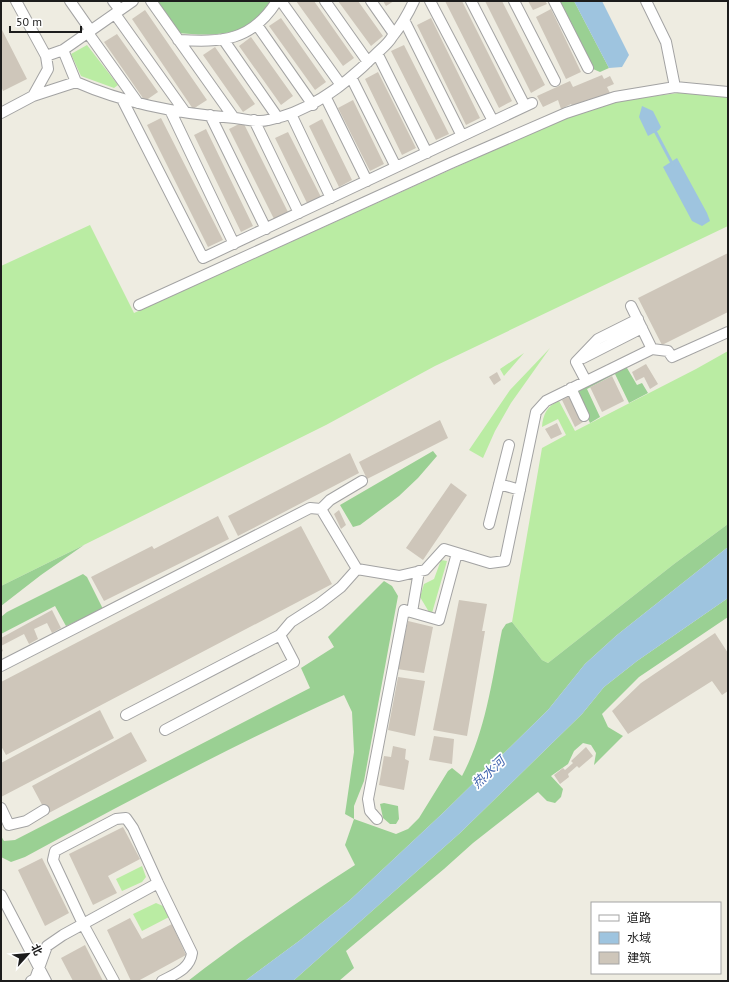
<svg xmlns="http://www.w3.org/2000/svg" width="729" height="982" font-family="'PT Sans','Noto Sans SC',sans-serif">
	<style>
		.grass { fill: #baeca3 }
		.forest { fill: #9ad093 }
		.water { fill: #9ec4df }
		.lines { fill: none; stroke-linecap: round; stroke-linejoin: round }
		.stream { stroke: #9ec4df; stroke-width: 3 }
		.building { fill: #cec6ba }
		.minor-casing { stroke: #a3a3a3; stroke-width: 12 }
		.minor { stroke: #fff; stroke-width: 10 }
		.labels { text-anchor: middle; stroke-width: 3.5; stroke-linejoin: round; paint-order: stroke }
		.water-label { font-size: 13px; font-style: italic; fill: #4467b0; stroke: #fff }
	</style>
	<rect width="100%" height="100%" fill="#eeece1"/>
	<path class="grass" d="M 87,45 L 118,85 L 114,88 L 81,76 L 71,54 Z
		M 686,92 L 728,96 L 728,226 L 435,366 L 326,425 L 1,586 L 1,266 L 90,225 L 134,313 L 556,122 L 616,101 Z
		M 550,348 L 511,403 L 495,431 L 483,458 L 469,450 L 510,390 Z
		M 728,351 L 728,524 L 674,564 L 548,663 L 542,660 L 512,622 L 542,448 L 566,435 L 558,419 L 542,427 C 543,414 547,406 559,401 L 575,431 L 696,369 Z
		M 524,353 L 504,376 L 500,369 Z
		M 441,560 L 447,561 L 432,613 L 429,612 L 420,597 L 424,584 L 434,579 Z
		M 142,866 L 146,877 L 142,882 L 122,891 L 116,879 Z
		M 156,903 L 163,906 L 169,917 L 142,931 L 133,914 Z"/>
	<path class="forest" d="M 157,1 L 270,1 C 265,9 259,20 250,25 C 228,37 202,35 177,33 Z
		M 558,1 L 574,1 L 609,68 L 600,72 L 593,69 Z
		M 622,368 L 627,368 L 637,385 L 642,383 L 648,393 L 629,403 L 615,374 L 587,389 L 600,417 L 590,423 L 577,395 L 579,390 Z
		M 433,451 L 437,456 L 418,478 L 399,496 L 360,525 L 353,527 L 340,505 Z
		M 728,524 L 728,547 L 617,635 L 585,664 L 548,710 L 444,812 L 350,900 L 299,941 L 245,981 L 188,981 C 242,939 298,902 355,865 L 345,845 L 354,819 L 345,814 L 354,752 L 352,712 L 344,695 C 235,744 130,800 25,857 L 11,862 L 1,857 L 1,836 L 4,841 L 15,840 L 310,688 L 301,668 L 334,647 L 328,637 L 384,581 L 392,586 L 398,596 L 364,781 L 354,806 L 354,819 L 396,834 L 408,829 L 419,818 L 448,771 L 452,768 L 462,776 C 486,731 492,679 502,630 L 506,624 L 512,622 L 542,660 L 548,663 L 674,564 Z
		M 84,545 L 41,575 L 1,606 L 1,586 Z
		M 83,574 L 87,577 L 103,609 L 66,626 L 55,606 L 1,634 L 1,617 L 7,612 Z
		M 728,598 L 728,617 L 639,677 L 602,714 L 608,727 L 623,736 L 594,765 L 596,753 L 591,745 L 583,743 L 574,751 L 568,764 L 551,776 L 563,789 L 561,797 L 555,803 L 547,801 L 538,792 L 473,843 L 444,869 L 346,951 L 354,968 L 339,981 L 293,981 L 460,833 L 582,714 L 604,687 L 637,661 Z
		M 384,803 L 398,806 L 399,819 L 396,824 L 390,824 L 383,818 L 380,804 Z"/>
	<path class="water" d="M 574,1 L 602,1 L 629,55 L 622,67 L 609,68 Z
		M 642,106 L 653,111 L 661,127 L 659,130 L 648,136 L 639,117 Z
		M 677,158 L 707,213 L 710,221 L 702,226 L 692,221 L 663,167 Z
		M 728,547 L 728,598 L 637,661 L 604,687 L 582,714 L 460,833 L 293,981 L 245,981 L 299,941 L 350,900 L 444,812 L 548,710 L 585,664 L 617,635 Z"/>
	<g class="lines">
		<path class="stream" d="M 654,129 L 673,165"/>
	</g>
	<path class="building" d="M 296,1 L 314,1 L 354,58 L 343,66 Z
		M 338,1 L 358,1 L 383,36 L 371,46 Z
		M 383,1 L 394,1 L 386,6 Z
		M 445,1 L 462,1 L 512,101 L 499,108 Z
		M 485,1 L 502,1 L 545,85 L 531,93 Z
		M 528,1 L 545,1 L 547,4 L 533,10 Z
		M 551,9 L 581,72 L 566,79 L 536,17 Z
		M 145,10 L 207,100 L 193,109 L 132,19 Z
		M 281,18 L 326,82 L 315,90 L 269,26 Z
		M 431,18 L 480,118 L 466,125 L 417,25 Z
		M 1,28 L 27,79 L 3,91 L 1,86 Z
		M 117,34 L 158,92 L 145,101 L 104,42 Z
		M 251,37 L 293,96 L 281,105 L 239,46 Z
		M 404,45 L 449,134 L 436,140 L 391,51 Z
		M 215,47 L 255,104 L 243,112 L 203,55 Z
		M 378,72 L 416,148 L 402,155 L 365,79 Z
		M 602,75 L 604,79 L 610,76 L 614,84 L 607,87 L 610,93 L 573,107 L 571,104 L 561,109 L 558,100 L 543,107 L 537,96 L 570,81 L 573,87 Z
		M 353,100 L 384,164 L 370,171 L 338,108 Z
		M 161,118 L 223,240 L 208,247 L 147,125 Z
		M 322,119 L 352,180 L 339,187 L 309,126 Z
		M 243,122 L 288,212 L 274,219 L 229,129 Z
		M 206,129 L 253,226 L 241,232 L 194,135 Z
		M 288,132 L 321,197 L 307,203 L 275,138 Z
		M 728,253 L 728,312 L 662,345 L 638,298 Z
		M 646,364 L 658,384 L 650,389 L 644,377 L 636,381 L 632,372 Z
		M 497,372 L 501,380 L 494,385 L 489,377 Z
		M 612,376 L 624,401 L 602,412 L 590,387 Z
		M 570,396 L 583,422 L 575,427 L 562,400 Z
		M 440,420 L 448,438 L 367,479 L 359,462 Z
		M 557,423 L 562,434 L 551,439 L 545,429 Z
		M 350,453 L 359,473 L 238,536 L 228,516 Z
		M 451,483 L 467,495 L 423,560 L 406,548 Z
		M 339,510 L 346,525 L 341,529 L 334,514 Z
		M 218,516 L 229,539 L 104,601 L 91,577 L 152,546 L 154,549 Z
		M 301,526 L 332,584 L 6,755 L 1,746 L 1,682 Z
		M 459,600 L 487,604 L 482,631 L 485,631 L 467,736 L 433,730 Z
		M 52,610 L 61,628 L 52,633 L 47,623 L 34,629 L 38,639 L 29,644 L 24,634 L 1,646 L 3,651 L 1,652 L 1,638 Z
		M 408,621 L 433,627 L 424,673 L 397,669 Z
		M 715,633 L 728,653 L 728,691 L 722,695 L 712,681 L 628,734 L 612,711 L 641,683 Z
		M 398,677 L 425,681 L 415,736 L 388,730 Z
		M 100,710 L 114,738 L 1,797 L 1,763 Z
		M 131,732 L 147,761 L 47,814 L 32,786 Z
		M 434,736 L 454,739 L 452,764 L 429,760 Z
		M 393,746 L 406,749 L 405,759 L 409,761 L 404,790 L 379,785 L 384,756 L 391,757 Z
		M 586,747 L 593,756 L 579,768 L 577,766 L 568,774 L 569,777 L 560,784 L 554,775 L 563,768 L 565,770 L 573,763 L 571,761 Z
		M 123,827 L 140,859 L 108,876 L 117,893 L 93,905 L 69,854 Z
		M 42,858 L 69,913 L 45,926 L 18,870 Z
		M 130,918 L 142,939 L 172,924 L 186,955 L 138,981 L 131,981 L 107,930 Z
		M 85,945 L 103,981 L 73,981 L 61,958 Z"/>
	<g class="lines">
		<defs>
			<path id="minor" d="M 70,1 L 91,31
				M 113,1 L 120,10
				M 151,1 L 234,118
				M 281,1 L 341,85
				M 325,1 L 368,62
				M 371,1 L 394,34
				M 430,1 L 493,121
				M 471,1 L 525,106
				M 514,1 L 555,81
				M 554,1 L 588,68
				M 646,1 L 666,42 L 675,87
				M 115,14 L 185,112
				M 404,20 L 462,136
				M 257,25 L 313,105
				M 88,33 L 138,103
				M 223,39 L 278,118
				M 178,40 C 222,42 251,42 277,1
				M 377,53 L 427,153
				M 46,56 L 63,50 L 133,1
				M 351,77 L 396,167
				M 76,82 C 126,104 181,114 235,118 C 245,119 258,123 268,120 C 310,112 345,85 375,55 C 381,49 388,44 392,37 C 401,26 408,14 414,1
				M 33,96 L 76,82 L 63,50
				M 325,96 L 367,181
				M 122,99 L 203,258 L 532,103
				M 170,110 L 234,244
				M 1,113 L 33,96 L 48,69 L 46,56 L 16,1
				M 291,114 L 331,198
				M 210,115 L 266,229
				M 254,120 L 299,213
				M 139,305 L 451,163 L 566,113 L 615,97 L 675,87 L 728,92
				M 631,306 L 652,349
				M 583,358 L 642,328
				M 586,381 L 576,362 L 598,339 L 638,319
				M 571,388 L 584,416
				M 499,484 L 520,490
				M 489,524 L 509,445
				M 357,569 L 399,576 L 425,570 L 444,549 L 490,563 L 505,561 L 536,412 L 546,401 L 652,349 L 668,351 L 672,357 L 728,332
				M 412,612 L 419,571
				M 1,666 L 310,508 L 321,509 L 330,500 L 362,481
				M 126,715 L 280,635 L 291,622 L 319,604 L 341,587 L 357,569 L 321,509
				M 165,730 L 294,662 L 280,635
				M 1,808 L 9,825 L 26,821 L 44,810
				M 377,819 L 370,811 L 368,799 L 404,610 L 439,620 L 457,553
				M 1,895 L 46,981
				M 31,981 L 35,979 L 47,946 L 63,935 L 158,883
				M 114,981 L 83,924 L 53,860 L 55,851 L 116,819 L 126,818 L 133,828 L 158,883 L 192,953 C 190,969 175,974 162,981"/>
		</defs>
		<use href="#minor" class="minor-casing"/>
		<use href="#minor" class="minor"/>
	</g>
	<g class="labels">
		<g class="water-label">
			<text transform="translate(488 772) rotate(-43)" y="5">热水河</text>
		</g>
	</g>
	<rect width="729" height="982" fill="none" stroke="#1c1c1c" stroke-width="4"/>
	<rect x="591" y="902" width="130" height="72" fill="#ffffff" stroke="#a4a4a4"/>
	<rect x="599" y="915" width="20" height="6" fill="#ffffff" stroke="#a4a4a4"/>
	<text x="627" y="922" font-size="12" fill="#1c1c1c">道路</text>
	<rect x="599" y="932" width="20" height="12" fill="#9ec4df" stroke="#a4a4a4"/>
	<text x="627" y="942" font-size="12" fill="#1c1c1c">水域</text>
	<rect x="599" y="952" width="20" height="12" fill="#cec6ba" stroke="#a4a4a4"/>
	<text x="627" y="962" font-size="12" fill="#1c1c1c">建筑</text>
	<g transform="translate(28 954) rotate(63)" stroke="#ffffff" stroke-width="3" paint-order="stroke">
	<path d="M0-3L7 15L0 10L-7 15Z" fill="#1c1c1c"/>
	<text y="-6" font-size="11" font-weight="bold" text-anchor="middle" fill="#1c1c1c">北</text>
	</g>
	<path d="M10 26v6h71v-6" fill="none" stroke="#1c1c1c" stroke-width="2"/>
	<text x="16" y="26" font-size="12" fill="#1c1c1c" stroke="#ffffff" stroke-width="3" paint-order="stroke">50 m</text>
</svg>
